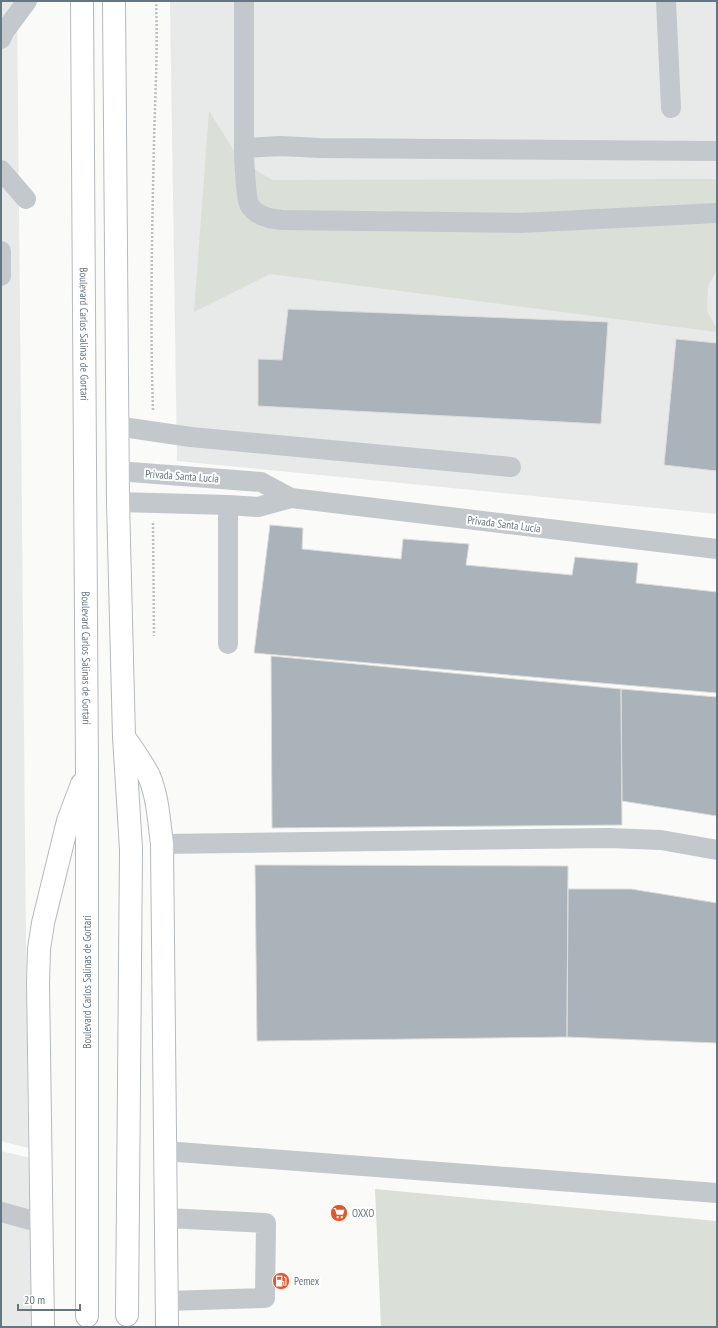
<svg xmlns="http://www.w3.org/2000/svg" width="718" height="1328" font-family="'PT Sans Narrow',sans-serif">
	<style>
		.built { fill: #e8e9e9 }
		.green { fill: #dadfd7 }
		.building { fill: #aab3b9; stroke: #dcdcda }
		.lines { fill: none; stroke-linecap: round; stroke-linejoin: round }
		.major-casing { stroke: #b5babe; stroke-width: 24 }
		.path { stroke: #bbbfc2; stroke-width: 2.5; stroke-dasharray: 2 2; stroke-linecap: butt }
		.minor { stroke: #c3c8cc; stroke-width: 20 }
		.major { stroke: #fff; stroke-width: 22 }
		.labels { text-anchor: middle; stroke-width: 4; stroke-linejoin: round; paint-order: stroke }
		.street-label { font-size: 11px; fill: #657683; stroke: #fff }
		.poi-label { font-size: 11px; fill: #657683; stroke: #fff; text-anchor: start }
	</style>
	<rect width="100%" height="100%" fill="#fafaf8"/>
	<path class="built" d="M 1,1 L 17,1 L 28,1148 L 1,1141 Z
		M 170,1 L 717,1 L 717,514 L 177,461 Z
		M 1,1151 L 30,1158 L 32,1327 L 1,1327 Z"/>
	<path class="green" d="M 209,111 L 240,160 L 272,180 L 717,179 L 717,270 L 708,286 L 707,311 L 717,329 L 717,332 L 270,274 L 194,312 Z
		M 375,1189 L 717,1221 L 717,1327 L 381,1327 Z"/>
	<path class="building" d="M 288,309 L 608,322 L 601,424 L 258,406 L 258,359 L 282,360 Z
		M 676,339 L 717,343 L 717,471 L 664,465 Z
		M 270,525 L 303,528 L 302,549 L 401,559 L 403,539 L 469,544 L 466,565 L 572,575 L 575,557 L 638,563 L 636,583 L 717,592 L 717,693 L 254,653 Z
		M 271,656 L 621,689 L 622,825 L 272,828 Z
		M 621,689 L 717,697 L 717,816 L 622,801 Z
		M 255,865 L 568,866 L 567,1037 L 257,1041 Z
		M 568,889 L 631,889 L 717,903 L 717,1043 L 567,1037 Z"/>
	<g class="lines">
		<defs>
			<g id="major">
				<path id="s1" d="M 82,1 L 87,772 L 87,1316"/>
				<path d="M 114,1 L 118,502 L 124,737 L 131,849 L 127,1315"/>
				<path d="M 124,737 C 133,750 142,762 149,776 C 158,797 159,822 162,844 L 167,1327"/>
				<path d="M 43,1327 L 38,983 L 39,949 L 43,923 L 68,821 L 82,784"/>
			</g>
		</defs>
		<use href="#major" class="major-casing"/>
		<path class="path" d="M 153,410 C 150,322 152,232 154,143 C 155,96 158,49 156,1
			M 153,523 L 154,636"/>
		<path class="minor" d="M 244,1 L 244,148 L 280,146 L 320,148 L 717,151
			M 666,1 L 671,108
			M 1,39 L 4,32 L 27,1
			M 244,148 C 244,157 246,200 249,204 C 255,216 270,219 282,220 L 520,223 L 717,213
			M 1,170 L 26,199
			M 1,251 L 1,276
			M 116,426 L 191,437 L 511,467
			M 117,471 L 261,482 L 291,498
			M 118,502 L 228,505 L 258,507 L 291,498 L 717,549
			M 228,505 L 228,644
			M 162,844 L 608,838 L 661,840 L 717,850
			M 165,1151 L 717,1193
			M 1,1212 L 41,1223
			M 166,1218 L 266,1223 L 265,1298 L 167,1301"/>
		<use href="#major" class="major"/>
	</g>
	<defs>
		<symbol id="supermarket-disc" viewBox="-11 -11 22 22"><circle r="9.5" fill="#e4572e" stroke="#fff"/><path d="M-6-5.5h2.5l.6 2H6L4.5 2H-2.5L-4.4-4H-6ZM-1.5 3.2a1.3 1.3 0 1 0 .1 0ZM3 3.2a1.3 1.3 0 1 0 .1 0Z" fill="#fff"/></symbol>
		<symbol id="fuel-disc" viewBox="-11 -11 22 22"><circle r="9.5" fill="#e4572e" stroke="#fff"/><path d="M-5.5-6h7V0h2V4h1.3V-2.5L3-4.5l.8-.8L6-3V5H2.5V1h-1V6h-7ZM-4.2-4.7v3.2H.2V-4.7Z" fill="#fff"/></symbol>
	</defs>
	<g fill-rule="evenodd">
		<use href="#supermarket-disc" x="329" y="1203" width="20" height="20"/>
		<use href="#fuel-disc" x="271" y="1271" width="20" height="20"/>
	</g>
	<g class="labels">
		<g class="street-label">
			<text dy="4" stroke="none"><textPath href="#s1" startOffset="333">Boulevard Carlos Salinas de Gortari</textPath></text>
			<text transform="translate(182 476) rotate(4)" y="4">Privada Santa Lucía</text>
			<text transform="translate(504 524) rotate(7)" y="4">Privada Santa Lucía</text>
			<text dy="4" stroke="none"><textPath href="#s1" startOffset="657">Boulevard Carlos Salinas de Gortari</textPath></text>
			<text transform="translate(87 982) rotate(-90)" y="4">Boulevard Carlos Salinas de Gortari</text>
		</g>
		<g class="poi-label">
			<text x="352" y="1217">OXXO</text>
			<text x="294" y="1285">Pemex</text>
		</g>
	</g>
	<rect width="718" height="1328" fill="none" stroke="#657683" stroke-width="4"/>
	<path d="M18 1304v6h62v-6" fill="none" stroke="#657683" stroke-width="2"/>
	<text x="24" y="1304" font-size="12" fill="#657683" stroke="#ffffff" stroke-width="3" paint-order="stroke">20 m</text>
</svg>
